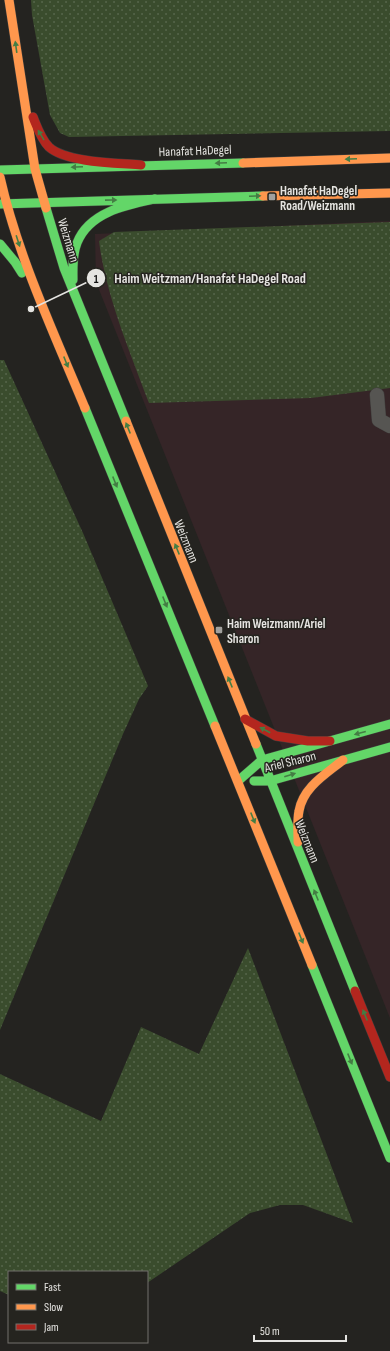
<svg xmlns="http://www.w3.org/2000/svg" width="390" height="1351" font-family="'Sofia Sans Condensed',sans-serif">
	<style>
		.commercial { fill: #352527 }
		.grass { fill: url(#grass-dots) }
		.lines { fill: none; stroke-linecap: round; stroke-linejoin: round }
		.street-casing { stroke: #403f3d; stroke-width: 15 }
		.fast-casing { stroke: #403f3d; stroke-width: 10 }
		.slow-casing { stroke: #403f3d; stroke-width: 10 }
		.jam-casing { stroke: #403f3d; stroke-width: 10 }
		.street { stroke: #565552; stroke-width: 14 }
		.fast { stroke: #63d668; stroke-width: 9 }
		.slow { stroke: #ff974d; stroke-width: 9 }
		.jam { stroke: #b3261e; stroke-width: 9 }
		.oneway { fill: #447d44 }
		.poi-dot { fill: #a1a09d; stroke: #25241f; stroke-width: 1.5 }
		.labels { text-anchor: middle; stroke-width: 3; stroke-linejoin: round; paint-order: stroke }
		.street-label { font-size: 13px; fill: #e5e4e1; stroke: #25241f }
		.poi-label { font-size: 13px; font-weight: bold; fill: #e5e4e1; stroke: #25241f; text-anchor: start }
		.leader { fill: none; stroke: #e5e4e1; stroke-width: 1.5 }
		.callout-dot { fill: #e5e4e1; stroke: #25241f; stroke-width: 1.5 }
		.mark-label { font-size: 12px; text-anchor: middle; font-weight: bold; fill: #111 }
		.callout-label { font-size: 14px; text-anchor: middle; font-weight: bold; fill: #e5e4e1; stroke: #25241f; stroke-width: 3; stroke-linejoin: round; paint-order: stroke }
	</style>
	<defs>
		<pattern id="grass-dots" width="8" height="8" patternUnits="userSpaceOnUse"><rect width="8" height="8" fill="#3a4c2d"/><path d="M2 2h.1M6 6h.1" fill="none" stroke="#56664b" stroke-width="1.8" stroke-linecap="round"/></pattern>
	</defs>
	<rect width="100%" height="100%" fill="#242320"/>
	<path class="commercial" d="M 390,221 L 390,1018 L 96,282 L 95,234 Z"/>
	<path class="grass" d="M 31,0 L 390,0 L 390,131 L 69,137 L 60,133 L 50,115 L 32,15 Z
		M 390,222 L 390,388 L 311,398 L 149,403 C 130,352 106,296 99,241 L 114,232 Z
		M 0,360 L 4,360 L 83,533 L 148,686 L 139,699 L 123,734 L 0,1030 Z
		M 248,948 L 353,1223 L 303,1205 L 280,1205 L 250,1213 L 147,1283 L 147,1272 L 9,1272 L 9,1295 L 0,1291 L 0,1074 L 101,1121 L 141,1027 L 199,1054 Z"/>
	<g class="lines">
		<defs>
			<path id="street" d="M 377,395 L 379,420 L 390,426"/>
			<path id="fast" d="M 0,170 L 243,163
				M 0,204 L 263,196
				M 46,208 L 64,268 L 126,421
				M 0,244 L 15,262 L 22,273
				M 73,280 C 73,268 72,255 77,243 C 89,212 126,205 155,199
				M 85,408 L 215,726
				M 256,744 L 355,991
				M 238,781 L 262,760 L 390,724
				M 254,781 L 270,781 L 390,747
				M 312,965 L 390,1158"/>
			<path id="slow" d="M 9,0 L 35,169 L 46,208
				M 243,163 L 390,158
				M 0,177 C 18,257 54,333 85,408
				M 263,196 L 390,193
				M 126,421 L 256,744
				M 215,726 L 312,965
				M 298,842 C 298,832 297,821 299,811 C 303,787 326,774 343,760"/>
			<path id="jam" d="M 33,117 C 37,127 41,139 49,147 C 67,163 117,163 141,165
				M 245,719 L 276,736 L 308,741 L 330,741
				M 355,991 L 390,1077"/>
		</defs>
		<use href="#street" class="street-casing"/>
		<use href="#fast" class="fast-casing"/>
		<use href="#slow" class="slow-casing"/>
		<use href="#jam" class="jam-casing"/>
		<use href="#street" class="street"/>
		<use href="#fast" class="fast"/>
		<use href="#slow" class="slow"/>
		<use href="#jam" class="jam"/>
	</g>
	<defs><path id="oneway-solid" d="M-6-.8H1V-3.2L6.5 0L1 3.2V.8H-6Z"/></defs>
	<g class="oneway">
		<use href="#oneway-solid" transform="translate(16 47) rotate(-98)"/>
		<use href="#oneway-solid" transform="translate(41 135) rotate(-121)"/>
		<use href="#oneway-solid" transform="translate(351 159) rotate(178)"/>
		<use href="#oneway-solid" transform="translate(221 163) rotate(178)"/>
		<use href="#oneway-solid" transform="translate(77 167) rotate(178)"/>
		<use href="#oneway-solid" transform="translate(255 196) rotate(-2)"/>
		<use href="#oneway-solid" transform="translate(111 200) rotate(-1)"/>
		<use href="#oneway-solid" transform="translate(18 241) rotate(72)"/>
		<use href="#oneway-solid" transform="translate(66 362) rotate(68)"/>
		<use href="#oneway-solid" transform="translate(128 428) rotate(-112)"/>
		<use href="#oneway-solid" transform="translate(115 482) rotate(68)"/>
		<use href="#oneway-solid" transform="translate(177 549) rotate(-112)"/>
		<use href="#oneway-solid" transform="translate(165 602) rotate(68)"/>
		<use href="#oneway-solid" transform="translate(230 682) rotate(-112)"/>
		<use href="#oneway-solid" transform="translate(265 730) rotate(-152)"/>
		<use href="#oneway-solid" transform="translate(360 733) rotate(165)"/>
		<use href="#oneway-solid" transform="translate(290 775) rotate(-17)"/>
		<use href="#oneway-solid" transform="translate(253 818) rotate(68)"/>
		<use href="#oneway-solid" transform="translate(316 895) rotate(-112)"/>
		<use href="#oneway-solid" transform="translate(301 938) rotate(68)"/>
		<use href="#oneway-solid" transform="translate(365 1015) rotate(-112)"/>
		<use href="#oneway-solid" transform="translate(350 1059) rotate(68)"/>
	</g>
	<g class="poi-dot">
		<rect x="268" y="193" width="8" height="8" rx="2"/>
		<rect x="215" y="626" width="8" height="8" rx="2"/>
	</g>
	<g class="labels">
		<g class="street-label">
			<text transform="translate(195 150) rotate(-2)" y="5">Hanafat HaDegel</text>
			<text transform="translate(69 240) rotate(73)" y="5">Weizmann</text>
			<text transform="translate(187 541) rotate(68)" y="5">Weizmann</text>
			<text transform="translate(290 761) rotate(-14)" y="5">Ariel Sharon</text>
			<text transform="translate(308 841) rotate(68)" y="5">Weizmann</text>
		</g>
		<g class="poi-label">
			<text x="280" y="195">Hanafat HaDegel<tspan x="280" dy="15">Road/Weizmann</tspan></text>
			<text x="227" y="628">Haim Weizmann/Ariel<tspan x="227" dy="15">Sharon</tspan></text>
		</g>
	</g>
	<path class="leader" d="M31 309L96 278"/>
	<g class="callout-dot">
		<circle cx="31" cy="309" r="4"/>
		<circle cx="96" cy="278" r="10"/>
	</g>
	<g class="mark-label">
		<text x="96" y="283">1</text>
	</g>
	<g class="callout-label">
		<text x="210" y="283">Haim Weitzman/Hanafat HaDegel Road</text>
	</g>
	<rect x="8" y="1271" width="140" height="72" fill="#25241f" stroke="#72716d"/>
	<rect x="16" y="1284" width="20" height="6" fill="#63d668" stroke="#72716d"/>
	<text x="44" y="1291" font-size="12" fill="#e5e4e1">Fast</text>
	<rect x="16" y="1304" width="20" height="6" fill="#ff974d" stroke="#72716d"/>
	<text x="44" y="1311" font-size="12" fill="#e5e4e1">Slow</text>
	<rect x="16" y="1324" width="20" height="6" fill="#b3261e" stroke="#72716d"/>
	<text x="44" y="1331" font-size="12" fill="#e5e4e1">Jam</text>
	<path d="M254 1335v6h92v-6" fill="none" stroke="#e5e4e1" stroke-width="2"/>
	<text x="260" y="1335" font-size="12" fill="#e5e4e1" stroke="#25241f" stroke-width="3" paint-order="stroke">50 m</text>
</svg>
